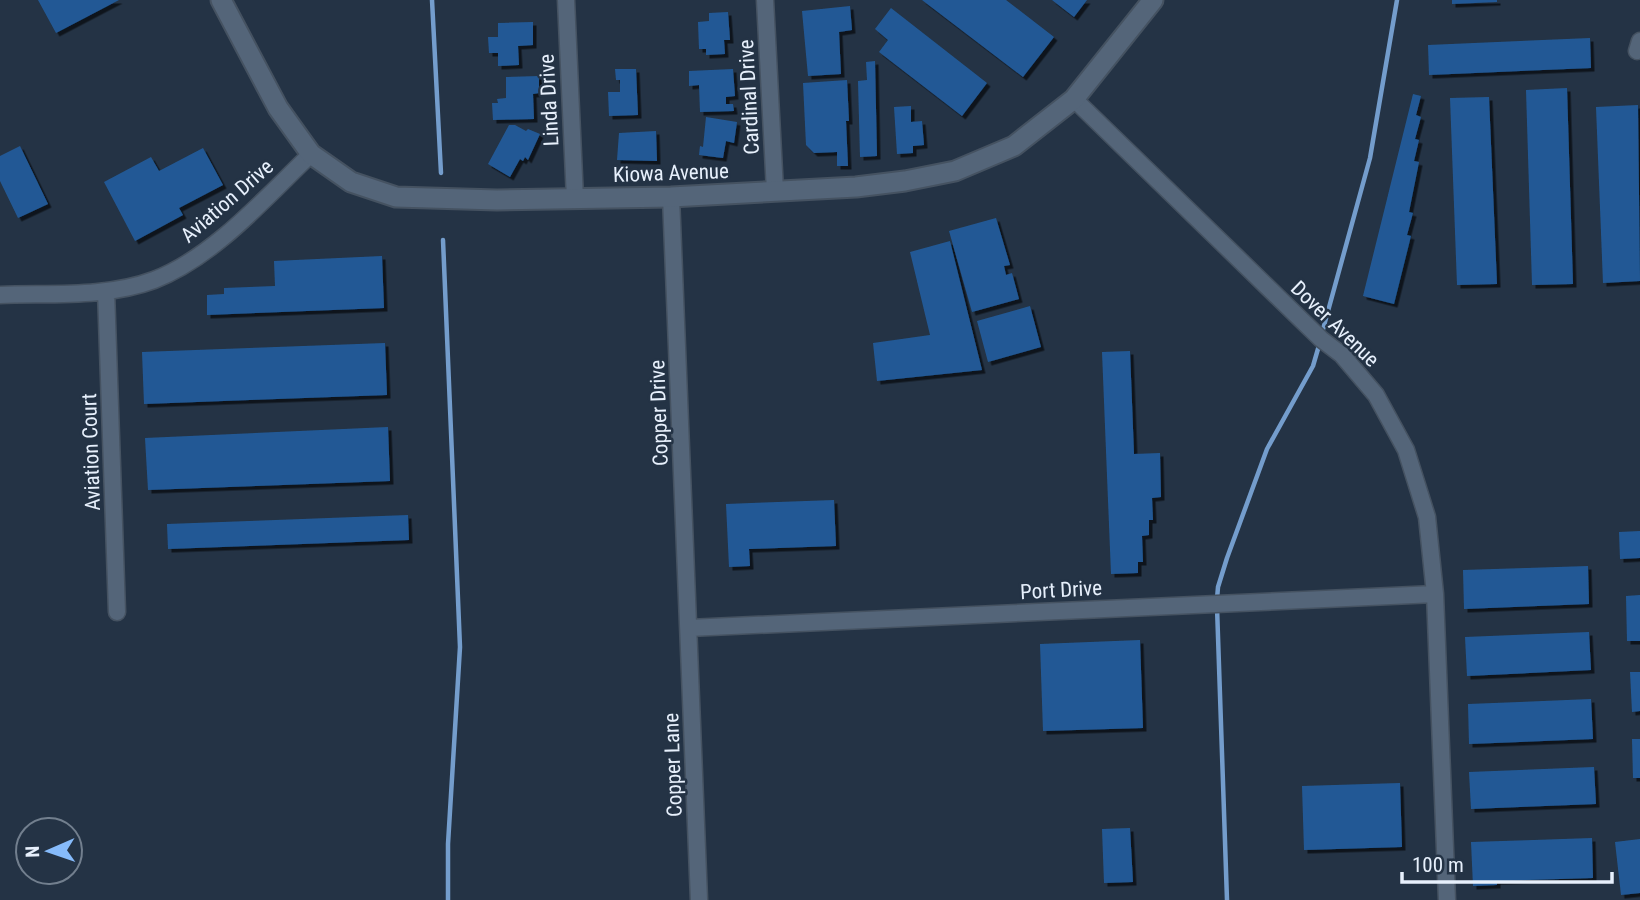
<svg xmlns="http://www.w3.org/2000/svg" width="1640" height="900" font-family="'Roboto Condensed',sans-serif">
	<style>
		.lines { fill: none; stroke-linecap: round; stroke-linejoin: round }
		.stream { stroke: #749dcc; stroke-width: 4.5 }
		.building { fill: #225995; filter: url(#shadow) }
		.minor-casing { stroke: #455261; stroke-width: 19 }
		.tertiary-casing { stroke: #455261; stroke-width: 23 }
		.minor { stroke: #546579; stroke-width: 16 }
		.tertiary { stroke: #546579; stroke-width: 19 }
		.labels { text-anchor: middle; stroke-width: 5; stroke-linejoin: round; paint-order: stroke }
		.street-label { font-size: 21px; fill: #e7f0fc; stroke: #243345 }
	</style>
	<defs>
		<filter id="shadow"><feDropShadow dx="3.5" dy="3.5" stdDeviation="0" flood-color="#0009"/></filter>
	</defs>
	<rect width="100%" height="100%" fill="#243345"/>
	<g class="lines">
		<path class="stream" d="M 432,0 L 441,173
			M 443,240 L 460,647 L 448,844 L 448,900
			M 1322,333 L 1370,158 L 1397,0
			M 1217,599 L 1218,587 L 1227,558 L 1267,449 L 1313,366 L 1320,342
			M 1217,607 L 1227,900"/>
	</g>
	<path class="building" d="M 38,0 L 119,0 L 56,33 Z
		M 922,0 L 1006,0 L 1054,37 L 1023,77 Z
		M 1052,0 L 1087,0 L 1074,17 Z
		M 1452,0 L 1497,0 L 1497,2 L 1452,4 Z
		M 850,6 L 852,30 L 839,32 L 841,74 L 808,76 L 802,11 Z
		M 891,8 L 987,83 L 962,116 L 879,52 L 888,40 L 875,29 Z
		M 728,12 L 730,40 L 724,40 L 725,54 L 706,55 L 706,49 L 699,49 L 698,22 L 709,21 L 709,13 Z
		M 533,22 L 533,45 L 518,46 L 519,65 L 498,66 L 498,53 L 489,53 L 488,37 L 498,37 L 498,23 Z
		M 1590,38 L 1591,68 L 1429,75 L 1428,45 Z
		M 875,61 L 877,156 L 860,157 L 858,81 L 867,80 L 866,62 Z
		M 615,69 L 636,69 L 638,115 L 609,116 L 608,92 L 620,92 L 620,80 L 616,80 Z
		M 733,69 L 735,96 L 726,97 L 726,104 L 733,104 L 734,111 L 700,112 L 699,85 L 689,86 L 689,71 Z
		M 539,76 L 539,93 L 533,94 L 534,119 L 493,120 L 492,103 L 498,103 L 497,99 L 506,98 L 506,77 Z
		M 847,80 L 849,121 L 846,121 L 848,166 L 837,166 L 837,152 L 814,153 L 806,145 L 803,83 Z
		M 1567,88 L 1573,284 L 1532,285 L 1526,90 Z
		M 1413,94 L 1421,96 L 1416,115 L 1421,117 L 1415,139 L 1419,140 L 1414,161 L 1419,162 L 1409,212 L 1413,213 L 1407,235 L 1411,236 L 1394,304 L 1363,296 Z
		M 1489,97 L 1497,284 L 1457,285 L 1450,98 Z
		M 1638,105 L 1640,281 L 1603,283 L 1596,107 Z
		M 911,106 L 911,122 L 922,121 L 924,145 L 913,146 L 913,153 L 897,154 L 894,107 Z
		M 706,117 L 737,122 L 734,143 L 726,141 L 723,158 L 699,155 L 700,146 L 703,147 Z
		M 509,125 L 515,125 L 526,131 L 528,129 L 540,134 L 528,160 L 525,157 L 523,161 L 520,159 L 510,177 L 488,164 Z
		M 656,131 L 657,161 L 617,160 L 619,133 Z
		M 20,146 L 48,204 L 18,218 L 0,181 L 0,156 Z
		M 203,148 L 223,185 L 179,208 L 183,215 L 135,241 L 104,182 L 151,157 L 159,171 Z
		M 996,218 L 1010,265 L 1004,266 L 1006,275 L 1012,273 L 1019,299 L 972,312 L 949,231 Z
		M 950,241 L 982,370 L 877,381 L 873,343 L 930,335 L 910,252 Z
		M 382,256 L 384,308 L 207,315 L 207,295 L 224,294 L 224,288 L 275,286 L 274,261 Z
		M 1030,306 L 1041,347 L 988,362 L 977,321 Z
		M 385,343 L 387,395 L 144,404 L 142,352 Z
		M 1130,351 L 1134,454 L 1160,453 L 1161,497 L 1152,498 L 1153,520 L 1149,520 L 1149,535 L 1142,536 L 1143,562 L 1138,562 L 1138,573 L 1111,574 L 1102,352 Z
		M 388,427 L 390,481 L 148,490 L 145,438 Z
		M 834,500 L 836,546 L 749,549 L 750,566 L 729,567 L 726,504 Z
		M 408,515 L 409,540 L 168,549 L 167,524 Z
		M 1640,531 L 1640,558 L 1620,559 L 1619,532 Z
		M 1588,566 L 1589,604 L 1464,609 L 1463,570 Z
		M 1640,595 L 1640,641 L 1627,641 L 1626,596 Z
		M 1589,632 L 1591,670 L 1467,676 L 1465,637 Z
		M 1140,640 L 1143,728 L 1043,731 L 1040,644 Z
		M 1630,672 L 1640,672 L 1640,711 L 1632,712 Z
		M 1591,699 L 1593,739 L 1469,744 L 1468,704 Z
		M 1632,739 L 1640,739 L 1640,778 L 1633,778 Z
		M 1594,767 L 1596,804 L 1471,809 L 1469,772 Z
		M 1400,783 L 1402,847 L 1304,850 L 1302,786 Z
		M 1130,828 L 1133,882 L 1104,883 L 1102,829 Z
		M 1592,838 L 1593,878 L 1497,881 L 1497,885 L 1473,886 L 1471,842 Z
		M 1640,839 L 1640,893 L 1621,895 L 1615,842 Z"/>
	<g class="lines">
		<defs>
			<path id="minor" d="M 566,0 L 575,199
				M 765,0 L 775,191
				M 1637,51 L 1640,41
				M 1074,99 L 1321,339 L 1342,355 L 1376,395 L 1406,450 L 1427,517 L 1435,594 L 1447,900
				M 671,197 L 699,900
				M 106,291 L 117,612
				M 0,295 C 50,293 106,298 154,280 C 214,257 266,197 311,154
				M 689,628 L 1435,594"/>
			<path id="tertiary" d="M 221,0 L 278,108 L 311,154 L 351,182 L 396,197 L 497,200 L 671,197 L 856,187 L 905,181 L 955,171 L 1014,146 L 1074,99 L 1153,0"/>
		</defs>
		<use href="#minor" class="minor-casing"/>
		<use href="#tertiary" class="tertiary-casing"/>
		<use href="#minor" class="minor"/>
		<use href="#tertiary" class="tertiary"/>
	</g>
	<g class="labels">
		<g class="street-label">
			<text transform="translate(749 97) rotate(-93)" y="7">Cardinal Drive</text>
			<text transform="translate(549 100) rotate(-93)" y="7">Linda Drive</text>
			<text transform="translate(671 173) rotate(-2)" y="7">Kiowa Avenue</text>
			<text transform="translate(227 201) rotate(-41)" y="7">Aviation Drive</text>
			<text transform="translate(1335 324) rotate(44)" y="7">Dover Avenue</text>
			<text transform="translate(659 413) rotate(-92)" y="7">Copper Drive</text>
			<text transform="translate(91 452) rotate(-92)" y="7">Aviation Court</text>
			<text transform="translate(1061 590) rotate(-3)" y="7">Port Drive</text>
			<text transform="translate(673 765) rotate(-92)" y="7">Copper Lane</text>
		</g>
	</g>
	<g transform="translate(49 851) rotate(268)"><circle r="33" fill="#243345" stroke="#727f8e" stroke-width="2"/>
	<path d="M0-5L12 26L0 18L-12 26Z" fill="#86bbfb"/>
	<text y="-10" font-size="19" font-weight="bold" text-anchor="middle" fill="#e7f0fc">N</text>
	</g>
	<path d="M1402 872v10h210v-10" fill="none" stroke="#e7f0fc" stroke-width="3.5"/>
	<text x="1412" y="872" font-size="21" fill="#e7f0fc" stroke="#243345" stroke-width="5" paint-order="stroke">100 m</text>
</svg>
